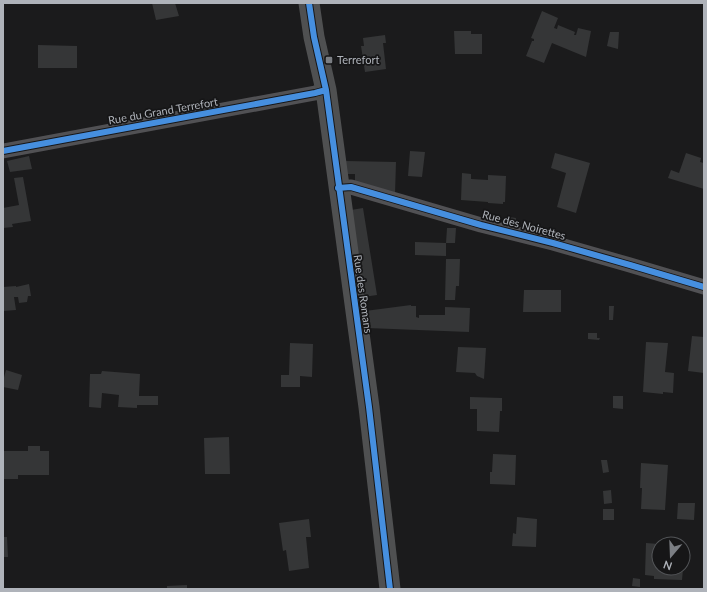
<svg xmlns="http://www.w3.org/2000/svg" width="707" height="592" font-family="Lato,sans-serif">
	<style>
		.building { fill: #353637 }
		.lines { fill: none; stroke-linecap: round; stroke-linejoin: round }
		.street { stroke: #515154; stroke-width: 15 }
		.secondary { stroke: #4f5051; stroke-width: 21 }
		.cycleway-casing { stroke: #161617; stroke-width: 8 }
		.cycleway { stroke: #468fdf; stroke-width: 6 }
		.poi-dot { fill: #7b7e83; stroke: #161617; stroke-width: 1.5 }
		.labels { text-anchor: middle; stroke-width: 3.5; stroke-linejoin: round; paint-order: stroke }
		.poi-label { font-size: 11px; fill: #afb3ba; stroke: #161617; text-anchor: start }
		.street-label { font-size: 11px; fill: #afb3ba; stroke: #161617 }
	</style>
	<rect width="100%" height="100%" fill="#1b1b1c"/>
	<path class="building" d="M 152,3 L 175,3 L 179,16 L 156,20 Z
		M 542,11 L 558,18 L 554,28 L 557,29 L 558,25 L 575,32 L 574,35 L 576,35 L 578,28 L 591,31 L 586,57 L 552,43 L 544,63 L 526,56 L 532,41 L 534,41 L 534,39 L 531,38 Z
		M 454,31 L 471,31 L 471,34 L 482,34 L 482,54 L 455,54 Z
		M 610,32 L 619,32 L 618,49 L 607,46 Z
		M 385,35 L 386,43 L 383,43 L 386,69 L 365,72 L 361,46 L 364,46 L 363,38 Z
		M 38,45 L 77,46 L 77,68 L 38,68 Z
		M 410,151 L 425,152 L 422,177 L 408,176 Z
		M 555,153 L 590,163 L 576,213 L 557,207 L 566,173 L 551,168 Z
		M 686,153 L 701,158 L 700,162 L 704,163 L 704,189 L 668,178 L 671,170 L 679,173 Z
		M 29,156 L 32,169 L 10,172 L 7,161 Z
		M 345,161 L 396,162 L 395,194 L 355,183 L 355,174 L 346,174 Z
		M 462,173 L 471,174 L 471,179 L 488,180 L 488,175 L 506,176 L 505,202 L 503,202 L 503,204 L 488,203 L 488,202 L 461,200 Z
		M 23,177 L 31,221 L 12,224 L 13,227 L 3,228 L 3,208 L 19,205 L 14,178 Z
		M 363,208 L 377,295 L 363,297 L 351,210 Z
		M 509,217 L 516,218 L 515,226 L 508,224 Z
		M 447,228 L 456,228 L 455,243 L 446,243 L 446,256 L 415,255 L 415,242 L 446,243 Z
		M 446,259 L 460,259 L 459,286 L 456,286 L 455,300 L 445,300 Z
		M 29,284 L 31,296 L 28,296 L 27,302 L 19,303 L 18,297 L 14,297 L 16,310 L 3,311 L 3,287 L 16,286 L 16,287 Z
		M 524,290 L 561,290 L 561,312 L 523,312 Z
		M 411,305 L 411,306 L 416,306 L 416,317 L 419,318 L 419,315 L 445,315 L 445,307 L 470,308 L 469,332 L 367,328 L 365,311 Z
		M 609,306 L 614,306 L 613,320 L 609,320 Z
		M 588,333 L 597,333 L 597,338 L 600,338 L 599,340 L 588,339 Z
		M 692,336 L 704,337 L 704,373 L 688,371 Z
		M 646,342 L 668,343 L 665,372 L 674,373 L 673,393 L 663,392 L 663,394 L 643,392 Z
		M 290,343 L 313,344 L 312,377 L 300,376 L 300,387 L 281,387 L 281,375 L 289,375 Z
		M 458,347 L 486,348 L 484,379 L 477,376 L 475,373 L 456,372 Z
		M 6,370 L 22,375 L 18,390 L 3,387 L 3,381 Z
		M 102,371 L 140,374 L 139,396 L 158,396 L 158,405 L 137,405 L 137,408 L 118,407 L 119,395 L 102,393 L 101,408 L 89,407 L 90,374 L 101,374 Z
		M 613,396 L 623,396 L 623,409 L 613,408 Z
		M 470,397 L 502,398 L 502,411 L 500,411 L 499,432 L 477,431 L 477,409 L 470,409 Z
		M 229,437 L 230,474 L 205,474 L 204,438 Z
		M 28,446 L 40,446 L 40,451 L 49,451 L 49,475 L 18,475 L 18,479 L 3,479 L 3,451 L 28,451 Z
		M 493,454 L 516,455 L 515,485 L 490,484 L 490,472 L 492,472 Z
		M 601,460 L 607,460 L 609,472 L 603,473 Z
		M 641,463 L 668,465 L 665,510 L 641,509 L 642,488 L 640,488 Z
		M 611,490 L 612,503 L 604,504 L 603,491 Z
		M 678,503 L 695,503 L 694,520 L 677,519 Z
		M 603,509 L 614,509 L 614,520 L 603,520 Z
		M 517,517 L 537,519 L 536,547 L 512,546 L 513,533 L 516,534 Z
		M 309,519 L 311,537 L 306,537 L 309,568 L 289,571 L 286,550 L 283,551 L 279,523 Z
		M 3,537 L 7,537 L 8,557 L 3,557 Z
		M 646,543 L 659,544 L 659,568 L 675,568 L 675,569 L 683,569 L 682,580 L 654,579 L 654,576 L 645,575 Z
		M 633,578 L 640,579 L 640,587 L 632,586 Z
		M 187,585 L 187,589 L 167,589 L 167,586 Z"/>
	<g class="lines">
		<path class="street" d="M 3,151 L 315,93 L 326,90
			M 338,188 L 351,187 L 481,225 L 553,243 L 630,265 L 704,287"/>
		<path class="secondary" d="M 309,3 L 314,37 L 326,90 L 369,407 L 390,589"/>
		<defs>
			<path id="cycleway" d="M 309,3 L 314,37 L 326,90 L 369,407 L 390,589
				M 3,151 L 315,93 L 326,90
				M 338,188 L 351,187 L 481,225 L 553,243 L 630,265 L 704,287"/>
		</defs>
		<use href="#cycleway" class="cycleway-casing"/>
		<use href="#cycleway" class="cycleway"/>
	</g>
	<rect class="poi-dot" x="325" y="56" width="8" height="8" rx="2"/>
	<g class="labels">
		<g class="poi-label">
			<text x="337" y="64">Terrefort</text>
		</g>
		<g class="street-label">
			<text transform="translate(163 111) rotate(-10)" y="4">Rue du Grand Terrefort</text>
			<text transform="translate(524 225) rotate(15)" y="4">Rue des Noirettes</text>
			<text transform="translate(363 294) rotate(82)" y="4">Rue des Romans</text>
		</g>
	</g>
	<rect width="707" height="592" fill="none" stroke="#afb3ba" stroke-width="8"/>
	<g transform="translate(671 556) rotate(199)"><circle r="19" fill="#161617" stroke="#535558"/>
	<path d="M0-3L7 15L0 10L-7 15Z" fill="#7b7e83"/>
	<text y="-6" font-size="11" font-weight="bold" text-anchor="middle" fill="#afb3ba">N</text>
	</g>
</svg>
